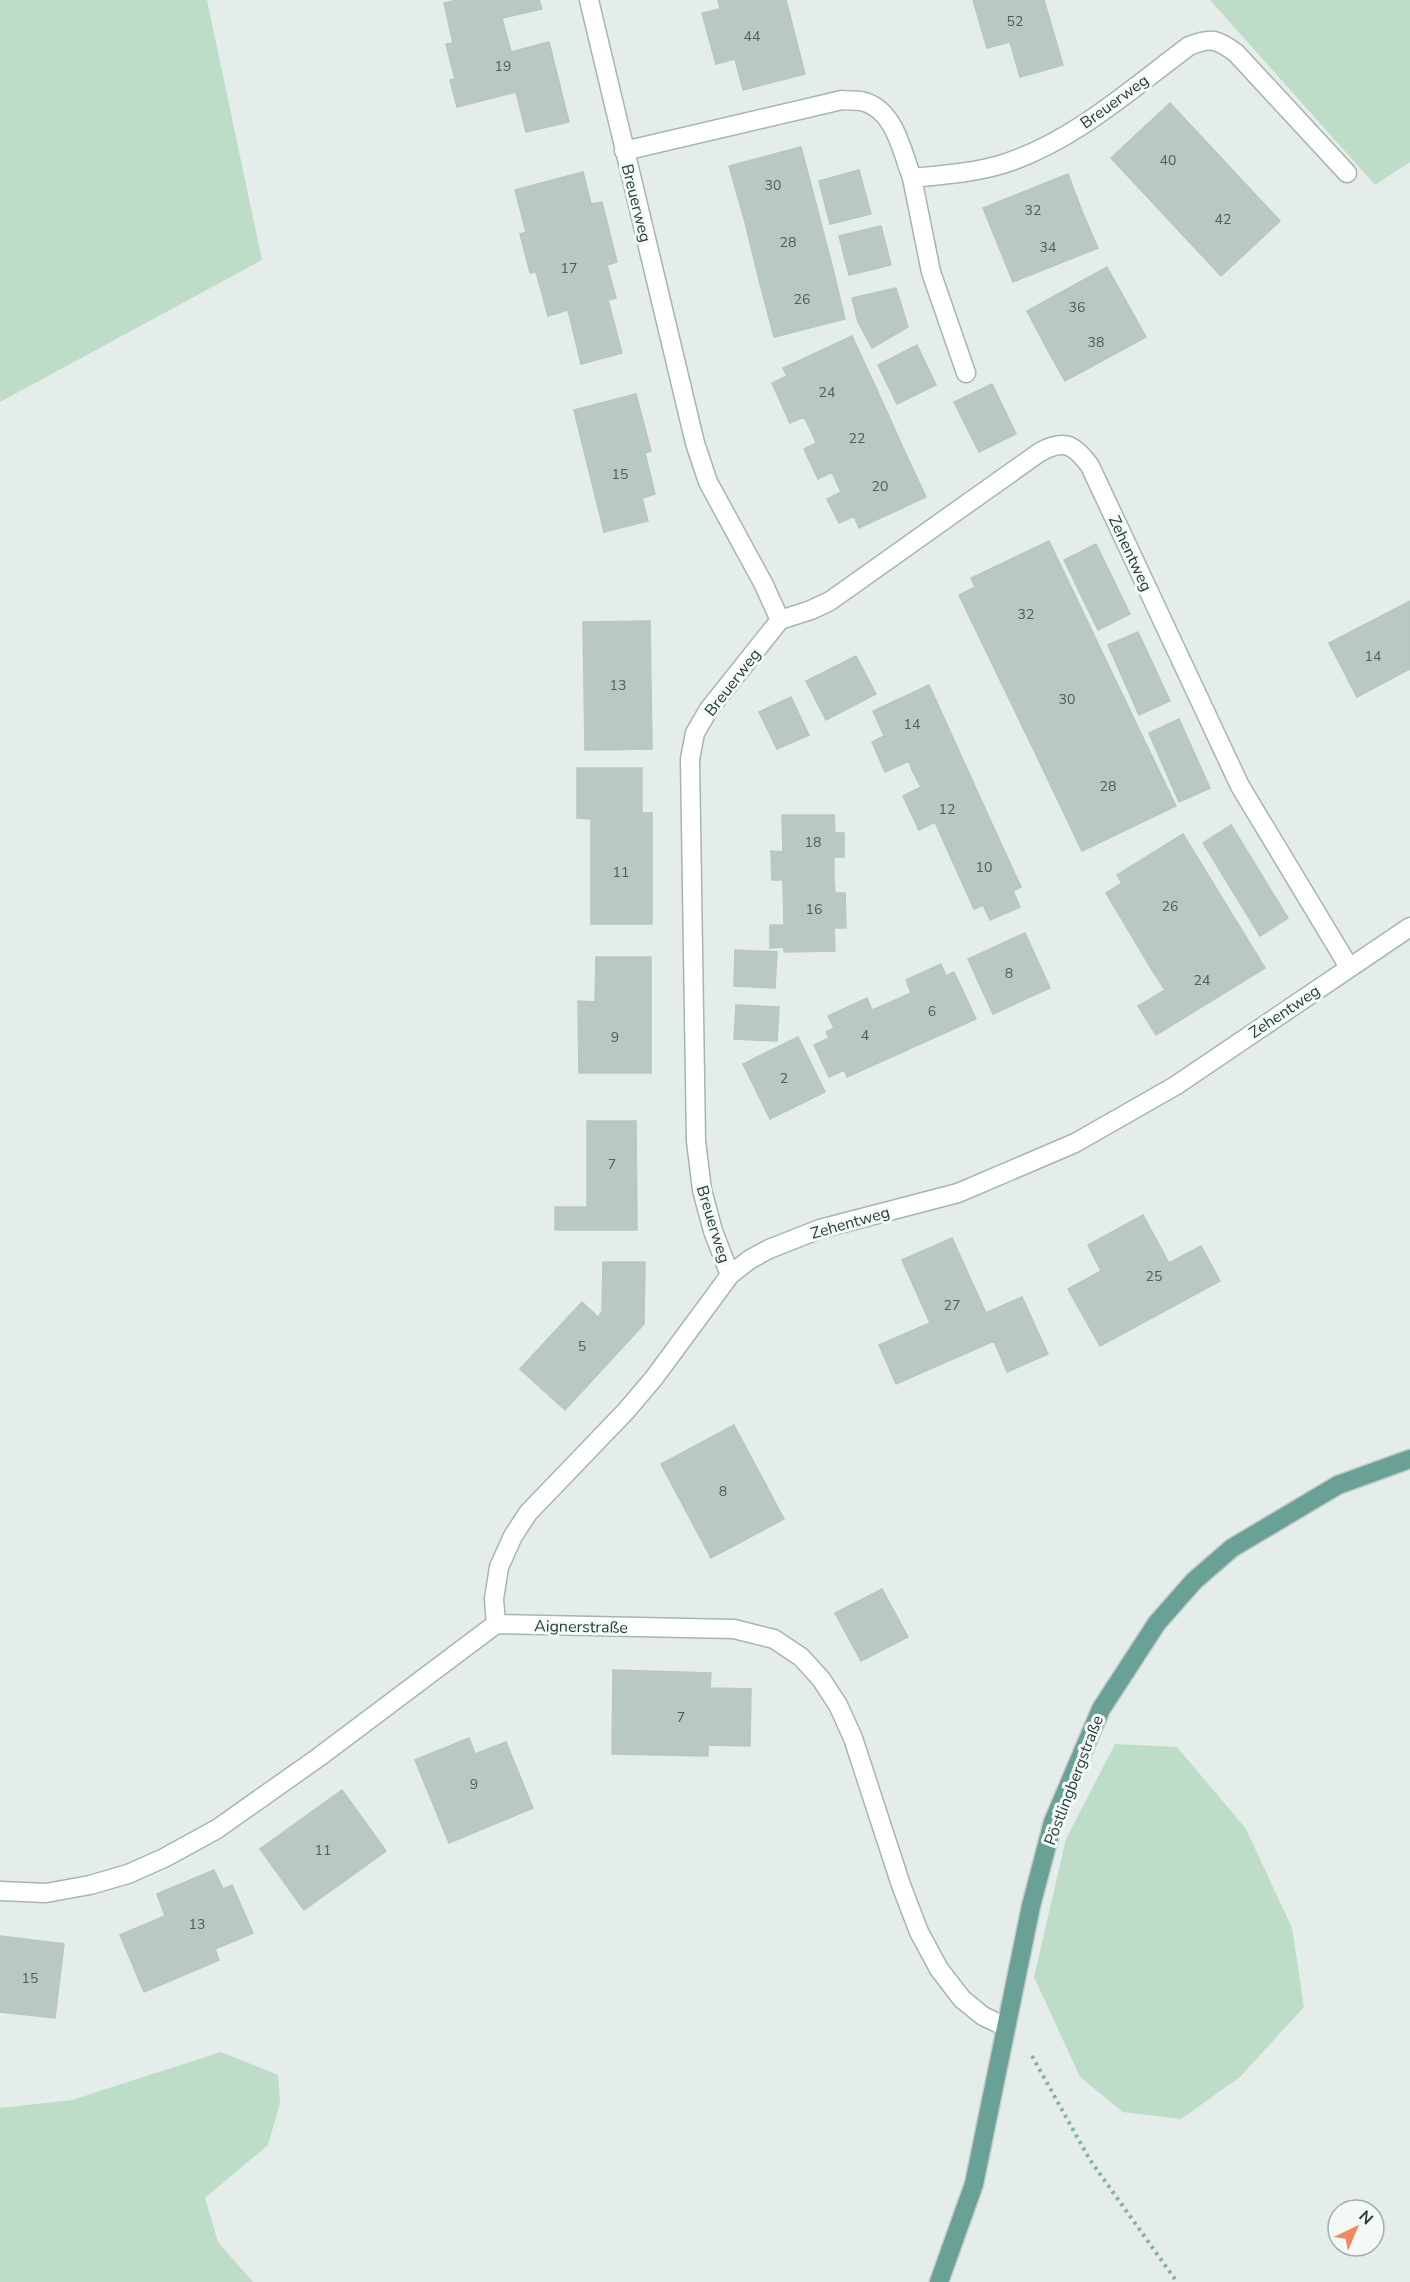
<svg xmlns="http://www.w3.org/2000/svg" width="1410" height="2282" font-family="'Nunito Sans',sans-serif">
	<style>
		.green { fill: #bdddc8 }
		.building { fill: #b9c8c3; stroke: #b6c7c1; stroke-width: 1.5 }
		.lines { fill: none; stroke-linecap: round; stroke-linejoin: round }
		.minor-casing { stroke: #a7b5b1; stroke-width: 21 }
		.major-casing { stroke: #c2c9c8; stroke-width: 21 }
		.path { stroke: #85b0a5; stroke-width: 4; stroke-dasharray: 3 4.5; stroke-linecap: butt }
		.minor { stroke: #fff; stroke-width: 18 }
		.major { stroke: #69a196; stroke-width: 18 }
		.labels { text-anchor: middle; stroke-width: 6; stroke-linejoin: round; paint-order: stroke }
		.number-label { font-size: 14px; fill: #49605c }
		.street-label { font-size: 16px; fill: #243e39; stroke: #f4f9f7 }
	</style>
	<rect width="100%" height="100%" fill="#e4ede9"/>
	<path class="green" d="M 0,0 L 207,0 L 262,260 L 0,402 Z
		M 1210,0 L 1410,0 L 1410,162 L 1375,185 Z
		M 1115,1744 L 1177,1747 L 1246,1829 L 1292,1928 L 1304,2007 L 1240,2077 L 1181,2119 L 1123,2112 L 1080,2077 L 1034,1977 L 1066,1839 Z
		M 221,2052 L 278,2075 L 280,2103 L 268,2145 L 205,2198 L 218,2242 L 253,2282 L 0,2282 L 0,2108 L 72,2100 Z"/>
	<path class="building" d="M 457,0 L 539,0 L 542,9 L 502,18 L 511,52 L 549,42 L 569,122 L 526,132 L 516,92 L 457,107 L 450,80 L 455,79 L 446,44 L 453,43 L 444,3 Z
		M 718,0 L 786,0 L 805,74 L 743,90 L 735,59 L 716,64 L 702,13 L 720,9 Z
		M 973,0 L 1044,0 L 1063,65 L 1020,77 L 1010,42 L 987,48 Z
		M 1170,103 L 1225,162 L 1166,217 L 1111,158 Z
		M 801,147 L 816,204 L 745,222 L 729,166 Z
		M 1225,162 L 1280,221 L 1221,276 L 1166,217 Z
		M 859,170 L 871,214 L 830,224 L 819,181 Z
		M 583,172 L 591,204 L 602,202 L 617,262 L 607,265 L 616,298 L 608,300 L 622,353 L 581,364 L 568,310 L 548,316 L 536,272 L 530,273 L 520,234 L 526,232 L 515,190 Z
		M 1068,174 L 1082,211 L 998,245 L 983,208 Z
		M 816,204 L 831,261 L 759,280 L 745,222 Z
		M 1082,211 L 1098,248 L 1013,282 L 998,245 Z
		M 881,226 L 891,265 L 849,275 L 839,236 Z
		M 831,261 L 845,319 L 774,337 L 759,280 Z
		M 1107,267 L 1127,303 L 1046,347 L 1027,311 Z
		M 896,288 L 908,327 L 872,348 L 858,322 L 852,298 Z
		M 1127,303 L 1146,337 L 1065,381 L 1046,347 Z
		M 852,336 L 882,401 L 812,433 L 804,417 L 790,423 L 772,383 L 787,376 L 783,368 Z
		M 917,345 L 936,385 L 897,404 L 878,365 Z
		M 992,384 L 1016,434 L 979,452 L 954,402 Z
		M 636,394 L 651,451 L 645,453 L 655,494 L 642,498 L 648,521 L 604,532 L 574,410 Z
		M 882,401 L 904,450 L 836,481 L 832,472 L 818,479 L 804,449 L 816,443 L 812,433 Z
		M 904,450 L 926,497 L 859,528 L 854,516 L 839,523 L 827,499 L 841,492 L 836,481 Z
		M 1049,541 L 1093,633 L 999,678 L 959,595 L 975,587 L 971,578 Z
		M 1096,544 L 1130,614 L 1098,630 L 1064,560 Z
		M 1410,601 L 1410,669 L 1357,697 L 1329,643 Z
		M 650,621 L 652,749 L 585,750 L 583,622 Z
		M 1138,632 L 1170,701 L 1139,715 L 1108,645 Z
		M 1093,633 L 1135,721 L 1041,765 L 999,678 Z
		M 856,656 L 876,694 L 826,720 L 806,681 Z
		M 929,685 L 958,749 L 912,770 L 909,761 L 885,772 L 872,742 L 884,736 L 873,711 Z
		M 791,697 L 809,735 L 777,749 L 759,712 Z
		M 1179,719 L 1210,788 L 1179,802 L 1149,733 Z
		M 1135,721 L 1176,806 L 1082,851 L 1041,765 Z
		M 958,749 L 993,826 L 946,847 L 935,822 L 919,830 L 903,796 L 921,787 L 912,770 Z
		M 577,768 L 642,768 L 642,813 L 652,813 L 652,924 L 591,924 L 591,819 L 577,818 Z
		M 782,815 L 834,815 L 835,833 L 844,833 L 844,857 L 834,857 L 834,879 L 772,880 L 771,851 L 783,852 Z
		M 1231,825 L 1288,918 L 1260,936 L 1203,843 Z
		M 993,826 L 1021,887 L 1013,891 L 1020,907 L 990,920 L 983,905 L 974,909 L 946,847 Z
		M 1183,834 L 1235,919 L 1152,970 L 1106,893 L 1122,883 L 1117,875 Z
		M 834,879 L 835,893 L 845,893 L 846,928 L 834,928 L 835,951 L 784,952 L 784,947 L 770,948 L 770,925 L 784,925 L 783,880 Z
		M 1235,919 L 1265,968 L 1156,1035 L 1138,1006 L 1165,990 L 1152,970 Z
		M 1025,933 L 1050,988 L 993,1014 L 968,959 Z
		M 735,950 L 777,952 L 775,988 L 734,986 Z
		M 596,957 L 651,957 L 651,1073 L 579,1073 L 578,1001 L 595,1002 Z
		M 941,964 L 946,976 L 954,972 L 976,1019 L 909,1049 L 889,1003 L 911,993 L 906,980 Z
		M 867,998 L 872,1010 L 889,1003 L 909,1049 L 847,1077 L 844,1070 L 829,1077 L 814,1045 L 829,1038 L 826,1032 L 834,1028 L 828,1016 Z
		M 736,1005 L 779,1007 L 777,1041 L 734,1039 Z
		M 798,1037 L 825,1092 L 770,1119 L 743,1064 Z
		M 587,1121 L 636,1121 L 637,1230 L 555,1230 L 555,1207 L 587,1207 Z
		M 1143,1215 L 1169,1263 L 1201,1246 L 1220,1281 L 1100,1346 L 1068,1289 L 1101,1271 L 1088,1245 Z
		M 952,1238 L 986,1313 L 1022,1297 L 1048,1354 L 1007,1372 L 994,1341 L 896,1384 L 879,1345 L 930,1323 L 902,1260 Z
		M 603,1262 L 645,1262 L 644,1324 L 565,1410 L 520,1369 L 582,1302 L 598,1317 L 602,1312 Z
		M 734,1425 L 784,1519 L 711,1558 L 661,1464 Z
		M 882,1589 L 908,1637 L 861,1661 L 835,1613 Z
		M 613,1670 L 711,1673 L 710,1688 L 751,1689 L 750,1746 L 708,1745 L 708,1756 L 612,1754 Z
		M 469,1738 L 475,1754 L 506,1742 L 533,1808 L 449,1843 L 415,1760 Z
		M 342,1790 L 386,1851 L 304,1910 L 260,1849 Z
		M 214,1870 L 223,1889 L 232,1885 L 253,1933 L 215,1949 L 219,1960 L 144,1992 L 120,1935 L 165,1916 L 157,1894 Z
		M 0,1936 L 64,1944 L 55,2018 L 0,2012 Z"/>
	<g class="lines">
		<defs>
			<path id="minor" d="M 589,0 L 695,443 L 708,482 L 763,583 L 780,620 L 709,709 L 695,733 L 690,759 L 696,1141 L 702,1190 L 713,1231 L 730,1275
				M 624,151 L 842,100 C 848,101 855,100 861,101 C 895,108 902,152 912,178 C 942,175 973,173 1003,164 C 1073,142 1131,89 1189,46 C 1211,37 1217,39 1236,53 L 1347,173
				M 912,178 L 931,272 L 966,373
				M 780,620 L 811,610 L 830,601 L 1040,452 C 1064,439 1074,444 1090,466 L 1240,786 L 1349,967
				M 496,1624 L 494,1599 L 499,1567 L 513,1536 L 528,1513 L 626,1411 L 654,1378 L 730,1275 L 749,1260 L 769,1249 L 820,1229 L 958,1193 L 1075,1143 L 1175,1086 L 1410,927
				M 0,1891 L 46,1893 L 90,1885 L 128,1874 L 164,1858 L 217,1829 L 319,1757 L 496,1624 L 734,1629 L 774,1639 L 801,1657 L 821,1679 L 838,1705 L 853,1738 L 901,1885 L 919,1932 L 939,1969 L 962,1999 L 983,2016 L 1006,2027"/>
			<path id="major" d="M 939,2282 L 974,2184 L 1031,1906 L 1053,1822 L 1101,1709 L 1157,1623 L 1194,1581 L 1232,1548 L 1338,1485 L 1410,1459"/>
		</defs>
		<use href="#minor" class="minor-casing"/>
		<use href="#major" class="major-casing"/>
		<path class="path" d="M 1032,2056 L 1090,2160 L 1177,2282"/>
		<use href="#minor" class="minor"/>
		<use href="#major" class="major"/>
	</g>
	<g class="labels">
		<g class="number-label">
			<text x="1015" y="26">52</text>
			<text x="752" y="41">44</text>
			<text x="503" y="71">19</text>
			<text x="1168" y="165">40</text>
			<text x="773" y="190">30</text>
			<text x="1033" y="215">32</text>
			<text x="1223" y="224">42</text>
			<text x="788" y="247">28</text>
			<text x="1048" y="252">34</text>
			<text x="569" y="273">17</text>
			<text x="802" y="304">26</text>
			<text x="1077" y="312">36</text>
			<text x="1096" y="347">38</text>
			<text x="827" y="397">24</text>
			<text x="857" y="443">22</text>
			<text x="620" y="479">15</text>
			<text x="880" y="491">20</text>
			<text x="1026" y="619">32</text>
			<text x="1373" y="661">14</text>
			<text x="618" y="690">13</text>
			<text x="1067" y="704">30</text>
			<text x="912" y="729">14</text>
			<text x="1108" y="791">28</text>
			<text x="947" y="814">12</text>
			<text x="813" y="847">18</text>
			<text x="984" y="872">10</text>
			<text x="621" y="877">11</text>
			<text x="1170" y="911">26</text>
			<text x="814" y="914">16</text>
			<text x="1009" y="978">8</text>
			<text x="1202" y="985">24</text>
			<text x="932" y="1016">6</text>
			<text x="865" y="1040">4</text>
			<text x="615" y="1042">9</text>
			<text x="784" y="1083">2</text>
			<text x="612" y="1169">7</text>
			<text x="1154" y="1281">25</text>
			<text x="952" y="1310">27</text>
			<text x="582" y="1351">5</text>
			<text x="723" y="1496">8</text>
			<text x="681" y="1722">7</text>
			<text x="474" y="1789">9</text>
			<text x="323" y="1855">11</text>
			<text x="197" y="1929">13</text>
			<text x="30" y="1983">15</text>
		</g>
		<g class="street-label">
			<text transform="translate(1114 101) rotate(-36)" y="6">Breuerweg</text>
			<text transform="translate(637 203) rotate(76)" y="6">Breuerweg</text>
			<text transform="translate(1131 553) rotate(65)" y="6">Zehentweg</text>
			<text transform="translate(732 682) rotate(-52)" y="6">Breuerweg</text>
			<text transform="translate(1284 1011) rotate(-34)" y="6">Zehentweg</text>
			<text transform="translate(850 1222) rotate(-16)" y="6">Zehentweg</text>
			<text transform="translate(714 1224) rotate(73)" y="6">Breuerweg</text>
			<text transform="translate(581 1626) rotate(1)" y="6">Aignerstraße</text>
			<text transform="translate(1073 1780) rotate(-69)" y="6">Pöstlingbergstraße</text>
		</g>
	</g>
	<g transform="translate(1356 2228) rotate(44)"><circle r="28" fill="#f4f9f7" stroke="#a1aeab" stroke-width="1.5"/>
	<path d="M0-4.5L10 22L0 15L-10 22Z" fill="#ee8c60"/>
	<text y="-9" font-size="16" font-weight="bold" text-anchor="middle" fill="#243e39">N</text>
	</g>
</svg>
